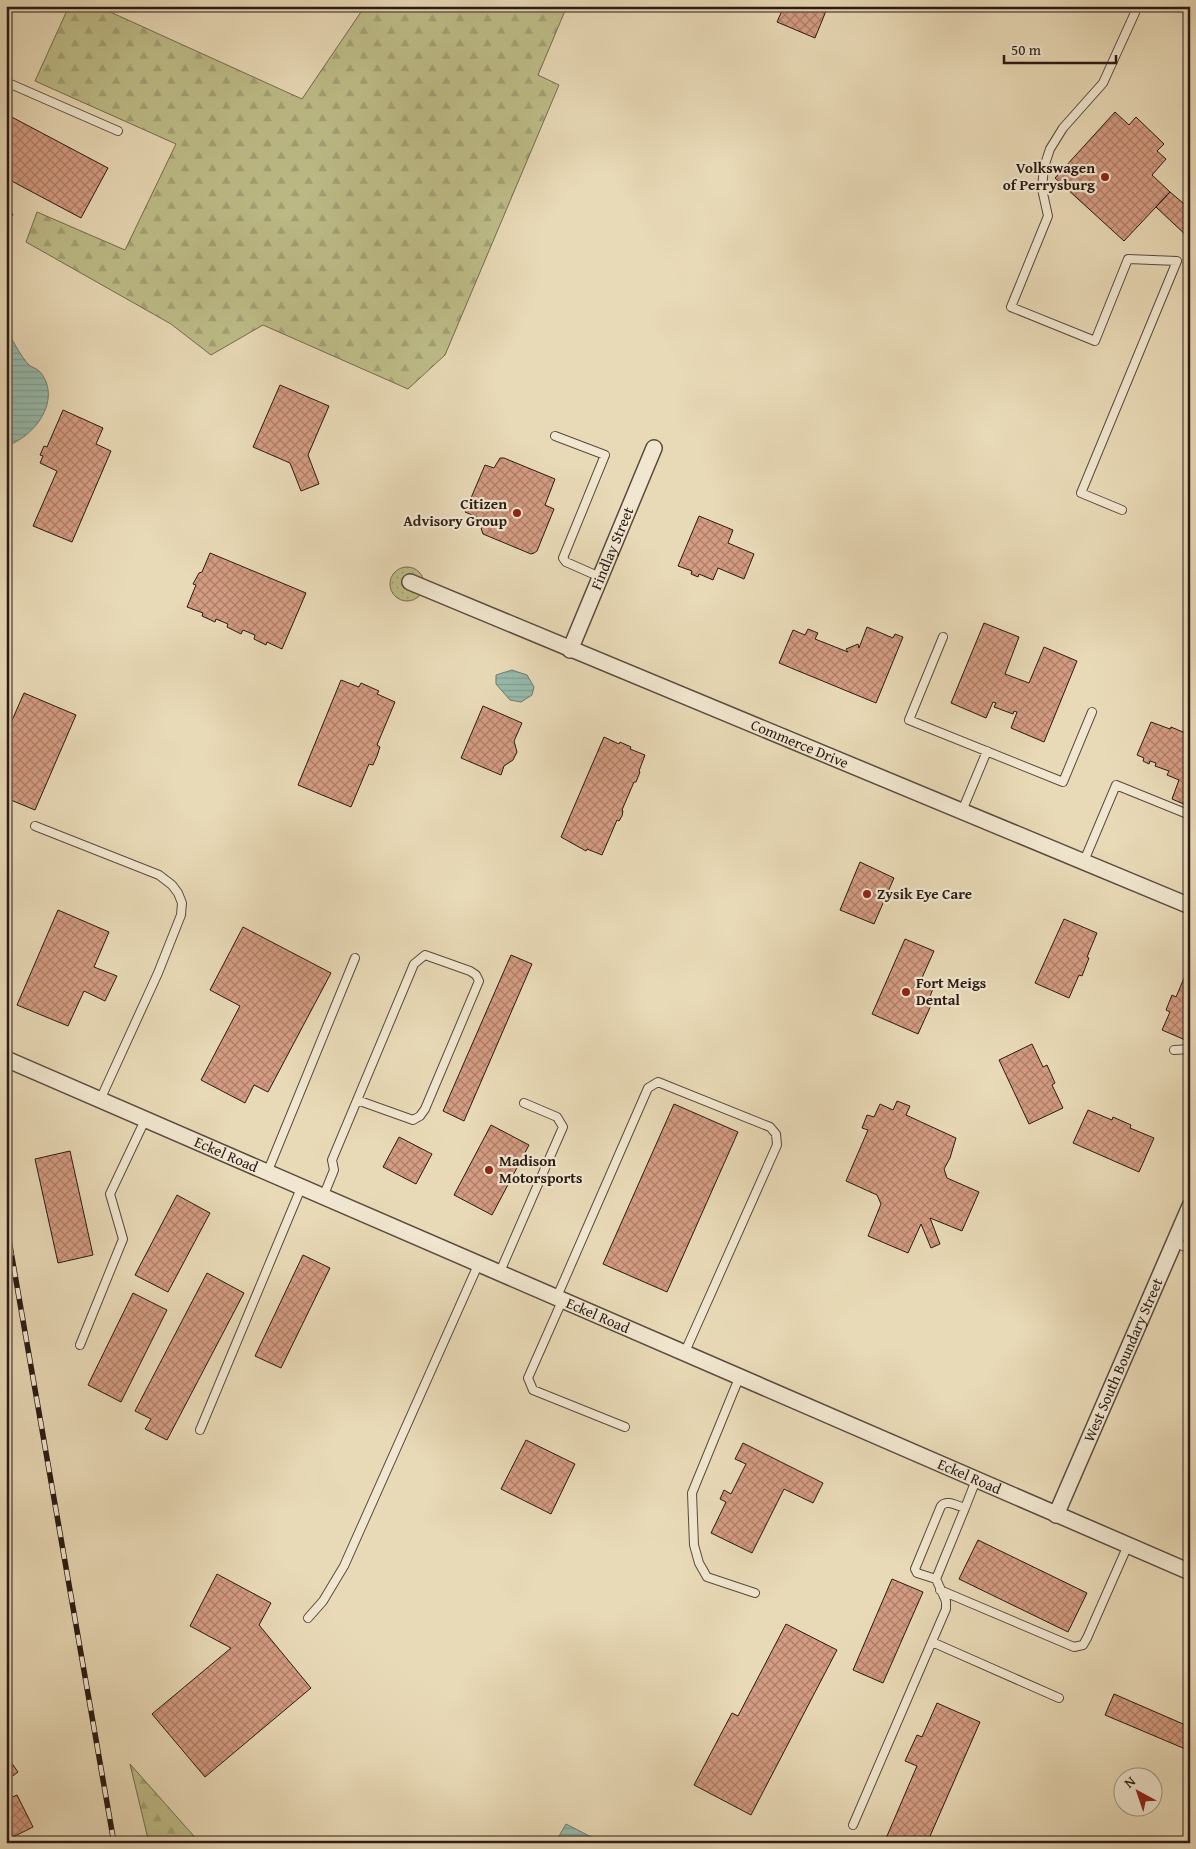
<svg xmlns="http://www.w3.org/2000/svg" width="1196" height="1849" font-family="'Gentium Book Plus',serif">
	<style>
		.grass { fill: url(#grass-dots); stroke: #746c4e }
		.forest { fill: url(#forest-firs); stroke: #746c4e }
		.water { fill: url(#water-rules); stroke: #6b7b70 }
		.building { fill: url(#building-cross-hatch); stroke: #2a1a14 }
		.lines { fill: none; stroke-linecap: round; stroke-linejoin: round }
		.service-casing { stroke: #5a4a3d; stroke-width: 10 }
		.minor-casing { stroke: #5a4a3d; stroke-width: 18 }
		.service { stroke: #f1e7d0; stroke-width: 8 }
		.minor { stroke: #f1e7d0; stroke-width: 15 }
		.rail-casing { stroke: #2a1a14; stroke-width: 5.5 }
		.rail { stroke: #f1e7d0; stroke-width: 4; stroke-dasharray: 11; stroke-linecap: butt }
		.poi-dot { fill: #8f2418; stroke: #f1e7d0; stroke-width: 2 }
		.labels { text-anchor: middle; stroke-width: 4.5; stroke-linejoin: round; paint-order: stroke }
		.poi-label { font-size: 15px; font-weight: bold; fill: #2a1a14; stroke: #f1e7d0; text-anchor: start }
		.street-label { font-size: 15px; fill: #2a1a14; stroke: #f1e7d0 }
	</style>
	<defs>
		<pattern id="grass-dots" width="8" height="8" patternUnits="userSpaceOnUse" patternTransform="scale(1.25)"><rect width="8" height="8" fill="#bebd89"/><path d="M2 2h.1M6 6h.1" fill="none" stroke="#a3a275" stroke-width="1.8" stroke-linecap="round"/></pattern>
		<pattern id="forest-firs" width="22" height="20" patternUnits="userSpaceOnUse" patternTransform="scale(1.25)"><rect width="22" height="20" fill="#bebd89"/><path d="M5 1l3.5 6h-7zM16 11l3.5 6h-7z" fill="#a3a275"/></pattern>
		<pattern id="water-rules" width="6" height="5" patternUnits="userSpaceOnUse" patternTransform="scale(1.25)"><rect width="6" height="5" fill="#97bbad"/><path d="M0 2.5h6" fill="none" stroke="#82a094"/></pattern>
		<pattern id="building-cross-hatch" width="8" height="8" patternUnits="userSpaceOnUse" patternTransform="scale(1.25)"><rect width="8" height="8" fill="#d49c82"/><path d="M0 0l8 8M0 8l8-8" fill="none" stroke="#ac7e69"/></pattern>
	</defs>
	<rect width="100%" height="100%" fill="#e9dab7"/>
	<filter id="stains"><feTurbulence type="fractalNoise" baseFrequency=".004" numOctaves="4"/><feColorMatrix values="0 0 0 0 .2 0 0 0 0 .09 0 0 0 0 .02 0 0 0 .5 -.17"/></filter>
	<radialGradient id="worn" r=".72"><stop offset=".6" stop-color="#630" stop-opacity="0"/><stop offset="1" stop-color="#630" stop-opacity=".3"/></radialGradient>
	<path class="grass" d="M390 584a17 17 0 1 1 34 0a17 17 0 1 1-34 0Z"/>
	<path class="forest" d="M 69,6 L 97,6 L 302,99 L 365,6 L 567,6 L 538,75 L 559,85 L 445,355 L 408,389 L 263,325 L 211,355 L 171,324 L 26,242 L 37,212 L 125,250 L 176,144 L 35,81 Z
		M 130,1764 L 200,1843 L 149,1843 Z"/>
	<path class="water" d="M 6,327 C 9,335 22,358 28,364 C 32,368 37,368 41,373 C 62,401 34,437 6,446 Z
		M 512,670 L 527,675 L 534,687 L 532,695 L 521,702 L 510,700 L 496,684 L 496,675 Z
		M 566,1824 L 603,1843 L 555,1843 Z"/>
	<path class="building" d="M 784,6 L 828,6 L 815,38 L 777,22 Z
		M 1115,112 L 1129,125 L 1136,117 L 1164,144 L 1157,151 L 1166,159 L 1152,175 L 1170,192 L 1124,241 L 1055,178 Z
		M 6,114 L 108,168 L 81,218 L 6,178 Z
		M 1170,192 L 1190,209 L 1190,239 L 1156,207 Z
		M 6,210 L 13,214 L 6,228 Z
		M 280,385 L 329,406 L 308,455 L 319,484 L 301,491 L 290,463 L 253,447 Z
		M 63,410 L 103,428 L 96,444 L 111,451 L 72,542 L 33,526 L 57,471 L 40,463 L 43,456 L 40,455 L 44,446 L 47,447 Z
		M 500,458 L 504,458 L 555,479 L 545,505 L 554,509 L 537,551 L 534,553 L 531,554 L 483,534 L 481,528 L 484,520 L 465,512 L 485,465 L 494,468 Z
		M 699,516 L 733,530 L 728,543 L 754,554 L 744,579 L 718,568 L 713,580 L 699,574 L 698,577 L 691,574 L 692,571 L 678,566 Z
		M 210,553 L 306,593 L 282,649 L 267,642 L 266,645 L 254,639 L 255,635 L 243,630 L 241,634 L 227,627 L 228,624 L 216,619 L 215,622 L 202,616 L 203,613 L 187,607 L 196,585 L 193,584 L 199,573 L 202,572 Z
		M 984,623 L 1019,637 L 1005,674 L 1029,683 L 1044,647 L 1077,661 L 1044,742 L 1011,728 L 1017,712 L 1014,711 L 1013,714 L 994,707 L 996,703 L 993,702 L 986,718 L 951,703 Z
		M 867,627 L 893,638 L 895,634 L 903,637 L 876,703 L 779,663 L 793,630 L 805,635 L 808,629 L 818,633 L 815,639 L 848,652 L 846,649 L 858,644 L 859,648 Z
		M 341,680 L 359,687 L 361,683 L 379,691 L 377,694 L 395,702 L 377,745 L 380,747 L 377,756 L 373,765 L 369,764 L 351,807 L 298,785 Z
		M 24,693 L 76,715 L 35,810 L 6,798 L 6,734 Z
		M 483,706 L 522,723 L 514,741 L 517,752 L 513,760 L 504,766 L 501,775 L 461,758 Z
		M 1151,722 L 1170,729 L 1171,727 L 1190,735 L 1190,795 L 1186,805 L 1172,799 L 1179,780 L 1167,775 L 1169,771 L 1155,766 L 1156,763 L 1150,761 L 1149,764 L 1143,761 L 1144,758 L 1137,755 Z
		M 604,737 L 619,744 L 620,742 L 631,747 L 630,749 L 645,755 L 639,771 L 640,772 L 636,782 L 634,782 L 622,810 L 623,811 L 622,816 L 619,821 L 617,820 L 602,855 L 587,849 L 586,851 L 561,837 Z
		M 860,862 L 894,878 L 874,924 L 840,910 Z
		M 58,910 L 109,932 L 94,967 L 117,976 L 105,1001 L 84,991 L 68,1026 L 17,1005 Z
		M 1064,919 L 1097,933 L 1087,957 L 1089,958 L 1082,976 L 1079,975 L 1069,998 L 1035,983 Z
		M 243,927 L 331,973 L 268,1092 L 254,1085 L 245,1103 L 201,1080 L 240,1006 L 210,990 Z
		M 905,939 L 934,951 L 921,980 L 934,986 L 929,999 L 933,1001 L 918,1034 L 872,1014 Z
		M 511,955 L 532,964 L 464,1121 L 443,1111 Z
		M 1184,978 L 1190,980 L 1190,1042 L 1162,1030 L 1170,1012 L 1166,1010 L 1172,995 L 1176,997 Z
		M 1032,1044 L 1043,1067 L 1047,1065 L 1055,1083 L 1052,1085 L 1063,1108 L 1029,1124 L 999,1060 Z
		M 897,1101 L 910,1106 L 906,1115 L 956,1138 L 950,1158 L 944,1169 L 947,1178 L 979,1192 L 962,1231 L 930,1218 L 940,1244 L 931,1248 L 921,1224 L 908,1253 L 868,1236 L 881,1204 L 877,1195 L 846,1181 L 868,1130 L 862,1128 L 867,1115 L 874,1117 L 880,1104 L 893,1110 Z
		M 674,1104 L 738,1132 L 667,1292 L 603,1264 Z
		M 1088,1110 L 1112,1120 L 1113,1117 L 1131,1125 L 1130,1128 L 1154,1138 L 1139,1172 L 1073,1143 Z
		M 491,1125 L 529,1145 L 492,1215 L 454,1195 Z
		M 399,1137 L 432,1154 L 416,1184 L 383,1167 Z
		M 70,1151 L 93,1255 L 58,1263 L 35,1159 Z
		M 177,1195 L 210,1213 L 168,1292 L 135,1275 Z
		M 303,1255 L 330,1268 L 281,1368 L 255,1356 Z
		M 207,1273 L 244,1293 L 167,1440 L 145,1429 L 151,1419 L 135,1411 Z
		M 133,1293 L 167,1310 L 121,1402 L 88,1385 Z
		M 526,1440 L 575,1464 L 551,1514 L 501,1489 Z
		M 743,1443 L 823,1483 L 813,1503 L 784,1489 L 752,1553 L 711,1533 L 726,1502 L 720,1499 L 724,1490 L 731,1494 L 746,1464 L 735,1459 Z
		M 978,1540 L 1087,1593 L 1068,1632 L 959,1579 Z
		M 217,1574 L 271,1603 L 259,1625 L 311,1688 L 205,1777 L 152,1714 L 231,1648 L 190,1626 Z
		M 892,1579 L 923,1592 L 883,1683 L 853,1670 Z
		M 786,1624 L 837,1650 L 751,1815 L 694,1785 L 732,1713 L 738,1716 Z
		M 1114,1694 L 1190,1727 L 1190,1751 L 1105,1715 Z
		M 937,1703 L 980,1722 L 927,1843 L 884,1843 L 917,1766 L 905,1761 L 917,1735 L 922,1737 Z
		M 6,1755 L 18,1772 L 6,1781 Z
		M 17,1795 L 33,1827 L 13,1837 L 6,1822 L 6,1800 Z"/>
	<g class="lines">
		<defs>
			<path id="service" d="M 6,82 L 118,131
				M 555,436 L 605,455 L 563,558 L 566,562 L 600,577
				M 1122,510 L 1081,493 L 1177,261 L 1128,259 L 1095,341 L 1011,307 L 1048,216 L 1042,189 L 1044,167 L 1050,149 L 1063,128 L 1103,83 L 1138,6
				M 943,637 L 909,720 L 1063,782 L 1092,712
				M 962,811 L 987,751
				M 35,826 L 159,875 L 172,885 L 178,893 L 182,903 L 181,915 L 158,973 L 100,1100
				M 1084,861 L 1116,785 L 1190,815
				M 1174,1050 L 1190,1049
				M 267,1173 L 355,958
				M 323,1197 L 334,1170 L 332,1160 L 414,964 L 425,955 L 470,971 L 476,975 L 479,981 L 425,1109 L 420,1116 L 413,1120 L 357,1100
				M 1173,1242 L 1190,1249
				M 499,1274 L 563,1127 L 557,1117 L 524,1103
				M 556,1299 L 648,1088 L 658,1082 L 770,1127 L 776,1134 L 777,1145 L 684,1354
				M 562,1301 L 528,1378 L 533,1390 L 625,1427
				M 80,1345 L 123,1239 L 110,1194 L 145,1120
				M 739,1378 L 692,1493 L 694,1545 L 699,1563 L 707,1577 L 755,1593
				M 200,1430 L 301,1188
				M 936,1579 L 965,1508
				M 940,1590 L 1074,1647 L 1083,1645 L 1087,1638 L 1128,1545
				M 308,1618 L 323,1601 L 344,1566 L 478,1265
				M 932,1642 L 1059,1698
				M 853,1825 L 946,1609 L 946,1601 L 936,1579 L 917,1573 L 915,1569 L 941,1506 C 947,1499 957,1506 965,1508 L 976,1480"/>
			<g id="minor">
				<path id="s1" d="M 410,582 L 1190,906"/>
				<path id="s2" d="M 570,650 L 654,448"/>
				<path id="s3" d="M 6,1059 L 1190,1572"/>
				<path id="s4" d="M 1056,1515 L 1190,1206"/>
			</g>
		</defs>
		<use href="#service" class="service-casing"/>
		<use href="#minor" class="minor-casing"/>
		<use href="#service" class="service"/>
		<use href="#minor" class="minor"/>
		<defs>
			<path id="rail" d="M 6,1223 L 114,1843"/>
		</defs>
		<use href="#rail" class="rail-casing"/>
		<use href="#rail" class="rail"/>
	</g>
	<g class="poi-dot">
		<circle cx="1105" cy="177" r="5"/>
		<circle cx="517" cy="513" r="5"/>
		<circle cx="867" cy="894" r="5"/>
		<circle cx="906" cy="992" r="5"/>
		<circle cx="489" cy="1170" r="5"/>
	</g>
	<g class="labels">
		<g class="poi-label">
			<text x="1095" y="173" text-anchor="end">Volkswagen<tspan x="1095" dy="17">of Perrysburg</tspan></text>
			<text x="507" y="509" text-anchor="end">Citizen<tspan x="507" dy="17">Advisory Group</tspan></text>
			<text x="877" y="899">Zysik Eye Care</text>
			<text x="916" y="988">Fort Meigs<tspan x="916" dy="17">Dental</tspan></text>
			<text x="499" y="1166">Madison<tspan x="499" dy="17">Motorsports</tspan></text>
		</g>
		<g class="street-label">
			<text dy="5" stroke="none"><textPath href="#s2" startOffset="110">Findlay Street</textPath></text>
			<text dy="5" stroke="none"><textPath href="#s1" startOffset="422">Commerce Drive</textPath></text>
			<text dy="5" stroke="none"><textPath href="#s3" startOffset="240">Eckel Road</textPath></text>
			<text dy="5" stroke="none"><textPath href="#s3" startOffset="645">Eckel Road</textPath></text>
			<text dy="5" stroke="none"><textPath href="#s4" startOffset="169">West South Boundary Street</textPath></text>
			<text dy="5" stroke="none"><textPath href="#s3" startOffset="1050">Eckel Road</textPath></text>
		</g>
	</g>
	<rect width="1196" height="1849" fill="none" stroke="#e9dab7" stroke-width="25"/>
	<rect x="8" y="8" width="1181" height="1834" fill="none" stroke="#2a1a14" stroke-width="2.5"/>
	<rect x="12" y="12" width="1171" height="1824" fill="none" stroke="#2a1a14"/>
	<g transform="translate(1138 1792) rotate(320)"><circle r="24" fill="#f1e7d0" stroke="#a19585"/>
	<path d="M0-4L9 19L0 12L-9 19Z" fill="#8f2418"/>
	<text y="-8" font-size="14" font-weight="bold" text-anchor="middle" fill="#2a1a14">N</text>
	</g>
	<path d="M1004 55v8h112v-8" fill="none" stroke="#2a1a14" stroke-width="2.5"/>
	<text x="1011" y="55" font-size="15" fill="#2a1a14" stroke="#f1e7d0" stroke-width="4" paint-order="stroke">50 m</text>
	<rect width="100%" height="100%" filter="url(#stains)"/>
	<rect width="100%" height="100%" fill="url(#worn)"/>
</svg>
